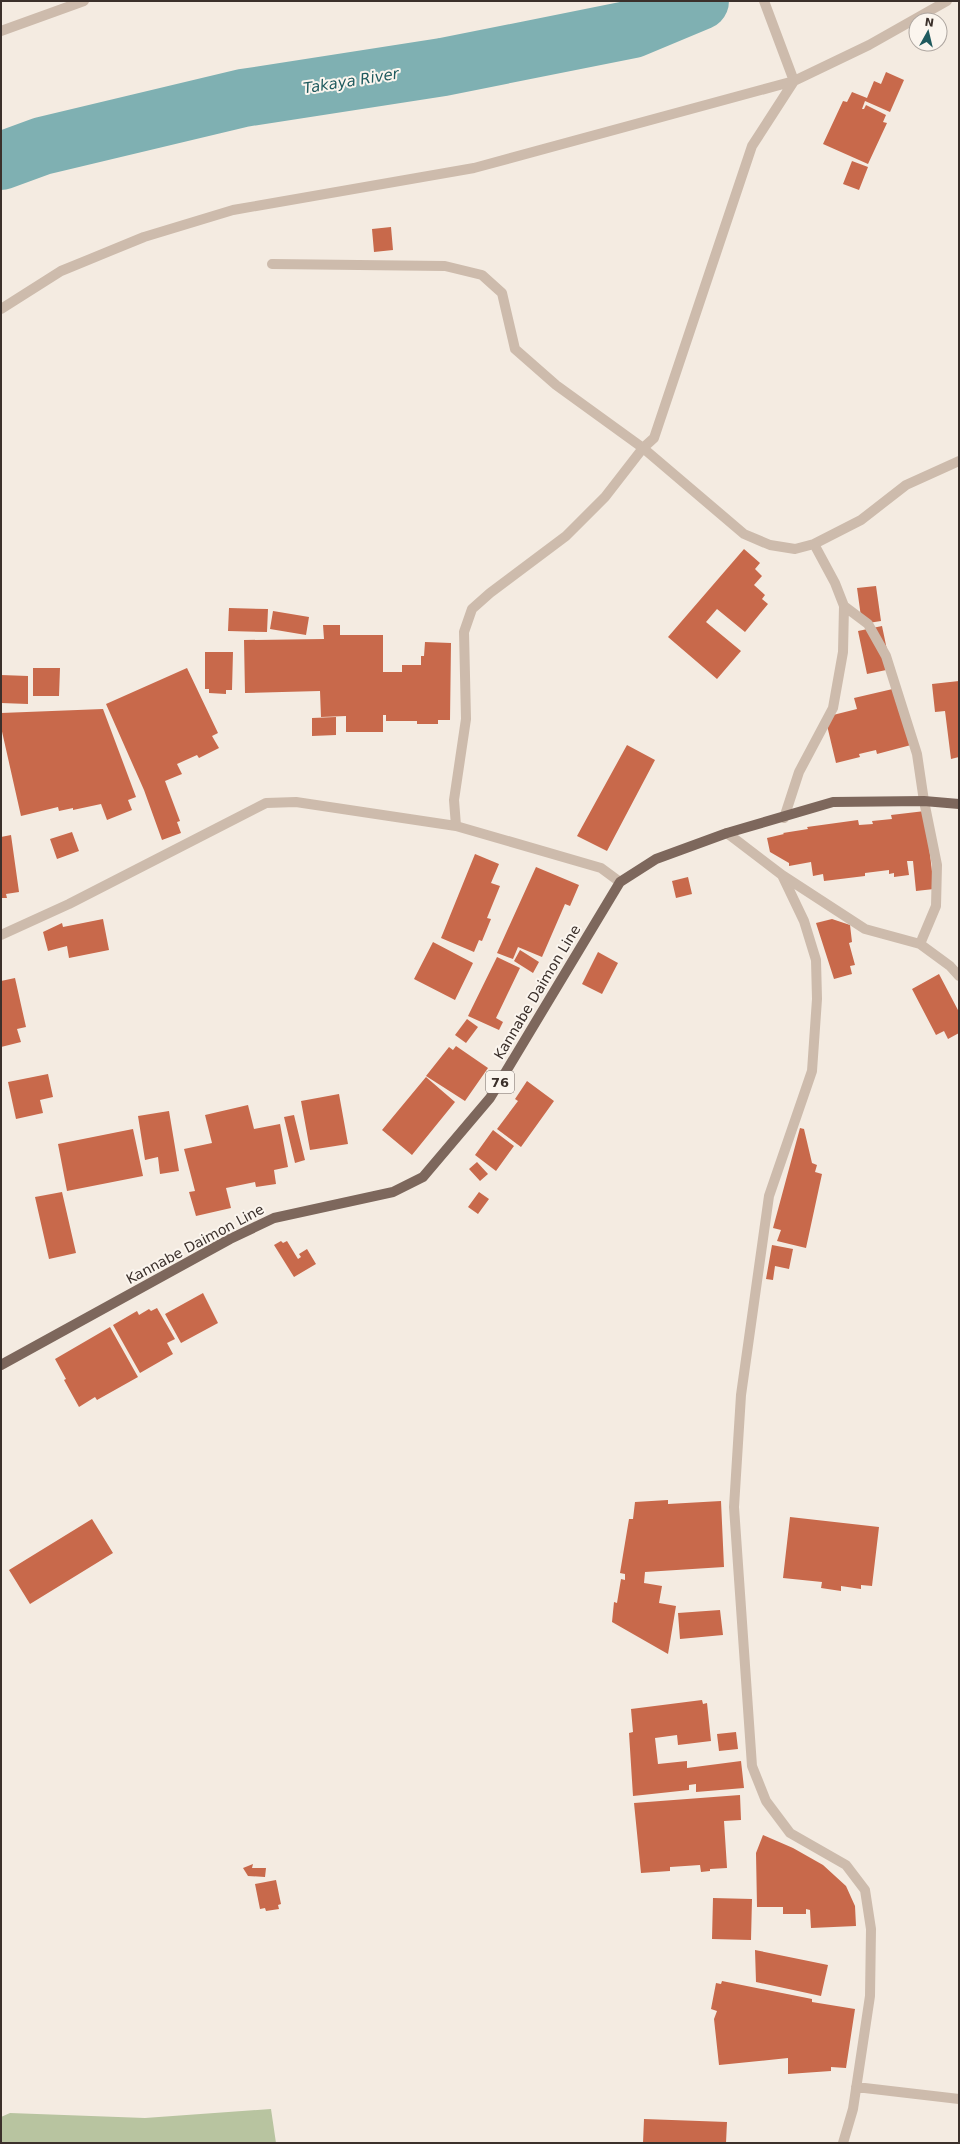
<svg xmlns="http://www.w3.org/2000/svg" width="960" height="2144" font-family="'DejaVu Sans',sans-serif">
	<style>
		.green { fill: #b8c4a0 }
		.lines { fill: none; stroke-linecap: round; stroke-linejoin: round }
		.river { stroke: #7fb0b2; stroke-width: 58 }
		.building { fill: #c8694b }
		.minor { stroke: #cdbbac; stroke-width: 10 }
		.major { stroke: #7d675c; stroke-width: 10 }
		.labels { text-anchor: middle; stroke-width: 4; stroke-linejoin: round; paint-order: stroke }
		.shield { fill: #fbf5ee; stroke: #756b66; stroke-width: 1 }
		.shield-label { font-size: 13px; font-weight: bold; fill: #3b302b }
		.street-label { font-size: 14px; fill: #3b302b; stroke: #fbf5ee }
		.water-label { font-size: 15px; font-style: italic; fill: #1f5a5e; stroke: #fbf5ee }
	</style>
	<rect width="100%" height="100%" fill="#f4ebe1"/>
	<path class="green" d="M 271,2109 L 276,2143 L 1,2143 L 1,2117 L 10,2113 L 145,2118 Z"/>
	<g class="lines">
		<path class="river" d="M 1,161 L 42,146 L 243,98 L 443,67 L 633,29 L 700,1"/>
	</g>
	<path class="building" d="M 886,72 L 904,80 L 890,112 L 865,101 L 862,109 L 864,109 L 866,105 L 886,115 L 883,122 L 887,123 L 868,164 L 823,144 L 843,101 L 847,102 L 852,92 L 867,98 L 874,81 L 881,84 Z
		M 852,161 L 868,167 L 859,190 L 843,184 Z
		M 391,227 L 393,250 L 374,252 L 372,229 Z
		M 744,549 L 760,563 L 755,569 L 762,576 L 754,585 L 765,595 L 762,599 L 768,604 L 745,632 L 717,609 L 706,622 L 741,651 L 717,679 L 668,637 Z
		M 876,586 L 881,621 L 862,624 L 857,588 Z
		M 229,608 L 268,609 L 267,632 L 228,631 Z
		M 273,611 L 309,617 L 306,635 L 270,629 Z
		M 323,625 L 340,625 L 340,635 L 383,635 L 383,672 L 402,672 L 402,665 L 421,665 L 421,656 L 424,656 L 425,642 L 451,643 L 450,720 L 438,720 L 438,724 L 417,724 L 417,721 L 386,721 L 386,715 L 383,715 L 383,732 L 346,732 L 346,716 L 321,717 L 320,691 L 245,693 L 244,640 L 324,639 Z
		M 882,626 L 891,669 L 867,674 L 858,631 Z
		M 205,652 L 233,652 L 232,690 L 226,690 L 226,694 L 209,693 L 209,689 L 205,689 Z
		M 33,668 L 60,668 L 59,696 L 33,696 Z
		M 187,668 L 218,733 L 212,736 L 219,748 L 199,758 L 197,755 L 177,764 L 182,774 L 165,781 L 180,821 L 177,822 L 181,833 L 162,840 L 144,790 L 106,704 Z
		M 1,675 L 28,676 L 28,704 L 1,703 Z
		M 959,681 L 959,757 L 951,759 L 945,711 L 935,712 L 932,684 Z
		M 897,688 L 911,745 L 877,754 L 876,750 L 859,754 L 860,757 L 836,763 L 825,717 L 857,709 L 854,698 Z
		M 103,709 L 136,797 L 128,800 L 132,810 L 107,820 L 101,804 L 73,810 L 73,808 L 59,811 L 58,807 L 21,816 L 1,727 L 1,713 Z
		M 336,717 L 336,735 L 312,736 L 312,718 Z
		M 627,745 L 655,760 L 607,851 L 577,836 Z
		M 925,811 L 934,889 L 916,891 L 913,861 L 907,861 L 909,875 L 894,877 L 894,873 L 889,874 L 889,870 L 865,873 L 865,876 L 824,881 L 823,874 L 813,876 L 811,862 L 789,866 L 789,863 L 770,852 L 767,838 L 784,834 L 783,833 L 808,829 L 807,827 L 858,820 L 859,825 L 873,824 L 872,821 L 892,819 L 891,815 Z
		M 72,832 L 79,851 L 57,859 L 50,839 Z
		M 11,835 L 19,892 L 6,894 L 7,898 L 1,898 L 1,837 Z
		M 475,854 L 499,864 L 491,883 L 500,886 L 487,918 L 491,919 L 482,941 L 479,940 L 474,952 L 441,938 Z
		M 536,867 L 579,885 L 570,906 L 565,904 L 542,957 L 518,947 L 513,959 L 497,953 Z
		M 688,877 L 692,894 L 676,898 L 672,881 Z
		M 103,919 L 109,950 L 69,958 L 67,946 L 48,951 L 43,932 L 62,923 L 63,927 Z
		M 832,919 L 850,925 L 852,942 L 849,943 L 855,965 L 850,966 L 852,974 L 834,979 L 816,923 Z
		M 433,942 L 473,963 L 455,1000 L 414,979 Z
		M 520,950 L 539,962 L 533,973 L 514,961 Z
		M 598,952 L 618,963 L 602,994 L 582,984 Z
		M 497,957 L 520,968 L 496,1018 L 503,1022 L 499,1030 L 468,1016 Z
		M 939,974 L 959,1012 L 959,1033 L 948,1039 L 944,1031 L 936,1035 L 912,989 Z
		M 15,978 L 26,1027 L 17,1029 L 21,1042 L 1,1047 L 1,981 Z
		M 467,1019 L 478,1027 L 466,1043 L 455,1035 Z
		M 456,1046 L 488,1068 L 465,1101 L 426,1076 L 449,1047 L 453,1050 Z
		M 48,1074 L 53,1097 L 40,1100 L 43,1113 L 16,1119 L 8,1082 Z
		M 426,1077 L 455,1102 L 412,1155 L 382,1130 Z
		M 527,1081 L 554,1101 L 521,1147 L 497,1129 L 518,1101 L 515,1099 Z
		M 339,1094 L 348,1144 L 310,1150 L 301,1101 Z
		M 248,1105 L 254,1129 L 280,1124 L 288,1167 L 274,1170 L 276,1184 L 256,1187 L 255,1182 L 226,1188 L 231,1208 L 196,1216 L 189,1192 L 195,1191 L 184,1149 L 212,1143 L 205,1115 Z
		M 169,1111 L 179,1171 L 160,1174 L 158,1157 L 145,1160 L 138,1116 Z
		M 294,1115 L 305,1160 L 295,1163 L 284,1117 Z
		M 800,1128 L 804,1129 L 812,1163 L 817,1165 L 815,1172 L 822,1174 L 806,1248 L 777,1241 L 781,1230 L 773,1228 Z
		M 133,1129 L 143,1176 L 67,1191 L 58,1144 Z
		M 493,1130 L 514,1146 L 496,1171 L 475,1155 Z
		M 477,1162 L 488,1174 L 480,1181 L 469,1169 Z
		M 62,1192 L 76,1253 L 49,1259 L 35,1197 Z
		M 479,1192 L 489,1199 L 478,1214 L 468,1207 Z
		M 281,1241 L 283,1243 L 287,1241 L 298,1259 L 301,1257 L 299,1254 L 307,1249 L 316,1264 L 294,1277 L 274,1245 Z
		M 772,1245 L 793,1249 L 789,1269 L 775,1266 L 773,1280 L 766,1279 Z
		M 203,1293 L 218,1323 L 181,1343 L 165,1314 Z
		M 157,1308 L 175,1339 L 167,1343 L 173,1354 L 140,1373 L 113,1325 L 137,1311 L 139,1315 L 149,1309 L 151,1311 Z
		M 110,1327 L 138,1377 L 97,1400 L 95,1397 L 79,1407 L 64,1380 L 66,1379 L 55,1359 Z
		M 668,1500 L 668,1504 L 721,1501 L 724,1567 L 645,1572 L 644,1583 L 662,1586 L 659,1603 L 676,1606 L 668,1654 L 612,1622 L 614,1602 L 617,1603 L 621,1579 L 625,1580 L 625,1574 L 620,1573 L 629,1519 L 633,1519 L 635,1502 Z
		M 790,1517 L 879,1527 L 872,1586 L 861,1585 L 861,1589 L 841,1586 L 841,1591 L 821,1588 L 822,1582 L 783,1578 Z
		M 92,1519 L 113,1553 L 30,1604 L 9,1570 Z
		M 720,1610 L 723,1635 L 680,1639 L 678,1613 Z
		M 702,1700 L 703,1704 L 707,1703 L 711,1741 L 678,1745 L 677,1735 L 655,1738 L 658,1764 L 687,1761 L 687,1768 L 741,1761 L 744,1788 L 696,1792 L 696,1784 L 689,1785 L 689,1790 L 633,1796 L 629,1733 L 633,1732 L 631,1709 Z
		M 736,1732 L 738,1749 L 719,1751 L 717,1734 Z
		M 740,1795 L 741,1820 L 724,1821 L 727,1868 L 710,1869 L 710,1871 L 701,1872 L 700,1865 L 670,1867 L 670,1871 L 641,1873 L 634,1803 Z
		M 763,1835 L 793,1848 L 823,1865 L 846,1886 L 855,1906 L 856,1926 L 811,1928 L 810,1910 L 806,1909 L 806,1914 L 783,1914 L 783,1907 L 757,1907 L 756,1853 Z
		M 253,1864 L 252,1868 L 266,1868 L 265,1877 L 248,1876 L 243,1868 Z
		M 276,1880 L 281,1904 L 278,1905 L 279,1909 L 266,1911 L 265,1908 L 260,1909 L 255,1884 Z
		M 713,1898 L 752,1899 L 751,1940 L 712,1939 Z
		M 755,1950 L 828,1965 L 821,1996 L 756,1982 Z
		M 722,1981 L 812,1999 L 812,2002 L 855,2009 L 846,2068 L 831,2067 L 831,2071 L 788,2074 L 788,2058 L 719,2065 L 714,2019 L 717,2011 L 711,2009 L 716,1983 L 721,1984 Z
		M 644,2119 L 727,2122 L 726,2143 L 643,2143 Z"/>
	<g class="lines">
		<path class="minor" d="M 1,31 L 84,1
			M 272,264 L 445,266 L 482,275 L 502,293 L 515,349 L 556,385 L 643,448 L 744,534 L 770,545 L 795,549 L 814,544 L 861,520 L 906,485 L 959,461
			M 1,309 L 61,271 L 144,237 L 233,210 L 474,168 L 794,81 L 869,45 L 947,1
			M 844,606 L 868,624 L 886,656 L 917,754 L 924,801 L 937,865 L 936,906 L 920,944
			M 784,818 L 799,772 L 833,708 L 843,652 L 844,606 L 835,583 L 814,544
			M 456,826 L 454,800 L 466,719 L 464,632 L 472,609 L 490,593 L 566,536 L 605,497 L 643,448 L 654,438 L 752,146 L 794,81 L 764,1
			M 727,833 L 782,875 L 804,921 L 816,960 L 817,999 L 812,1071 L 769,1196 L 741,1395 L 734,1507 L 752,1766 L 766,1801 L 790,1833 L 846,1865 L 865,1890 L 871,1929 L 870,1996 L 853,2109 L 843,2143
			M 782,875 L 865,929 L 920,944 L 950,966 L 959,976
			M 1,935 L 69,904 L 266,803 L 296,802 L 456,826 L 601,868 L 620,882
			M 856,2087 L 959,2099"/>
		<path class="major" d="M 1,1365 L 230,1239 L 274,1218 L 393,1192 L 423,1177 L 490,1098 L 620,882 L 656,859 L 727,833 L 833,802 L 924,801 L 959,804"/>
	</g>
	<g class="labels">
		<rect class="shield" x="486" y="1071" width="28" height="22" rx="3"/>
		<g class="shield-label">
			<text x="500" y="1087">76</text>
		</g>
		<g class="street-label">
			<text transform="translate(537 992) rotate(-59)" y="5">Kannabe Daimon Line</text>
			<text transform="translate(195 1244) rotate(-28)" y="5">Kannabe Daimon Line</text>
		</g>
		<g class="water-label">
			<text transform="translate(351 81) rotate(-9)" y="5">Takaya River</text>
		</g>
	</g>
	<rect width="960" height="2144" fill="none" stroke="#3b302b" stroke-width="4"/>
	<g transform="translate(928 32) rotate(8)"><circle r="19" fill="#fbf5ee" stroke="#aea6a0"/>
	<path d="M0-3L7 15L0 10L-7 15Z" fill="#1f5a5e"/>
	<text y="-6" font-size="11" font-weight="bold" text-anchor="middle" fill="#3b302b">N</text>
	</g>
</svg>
